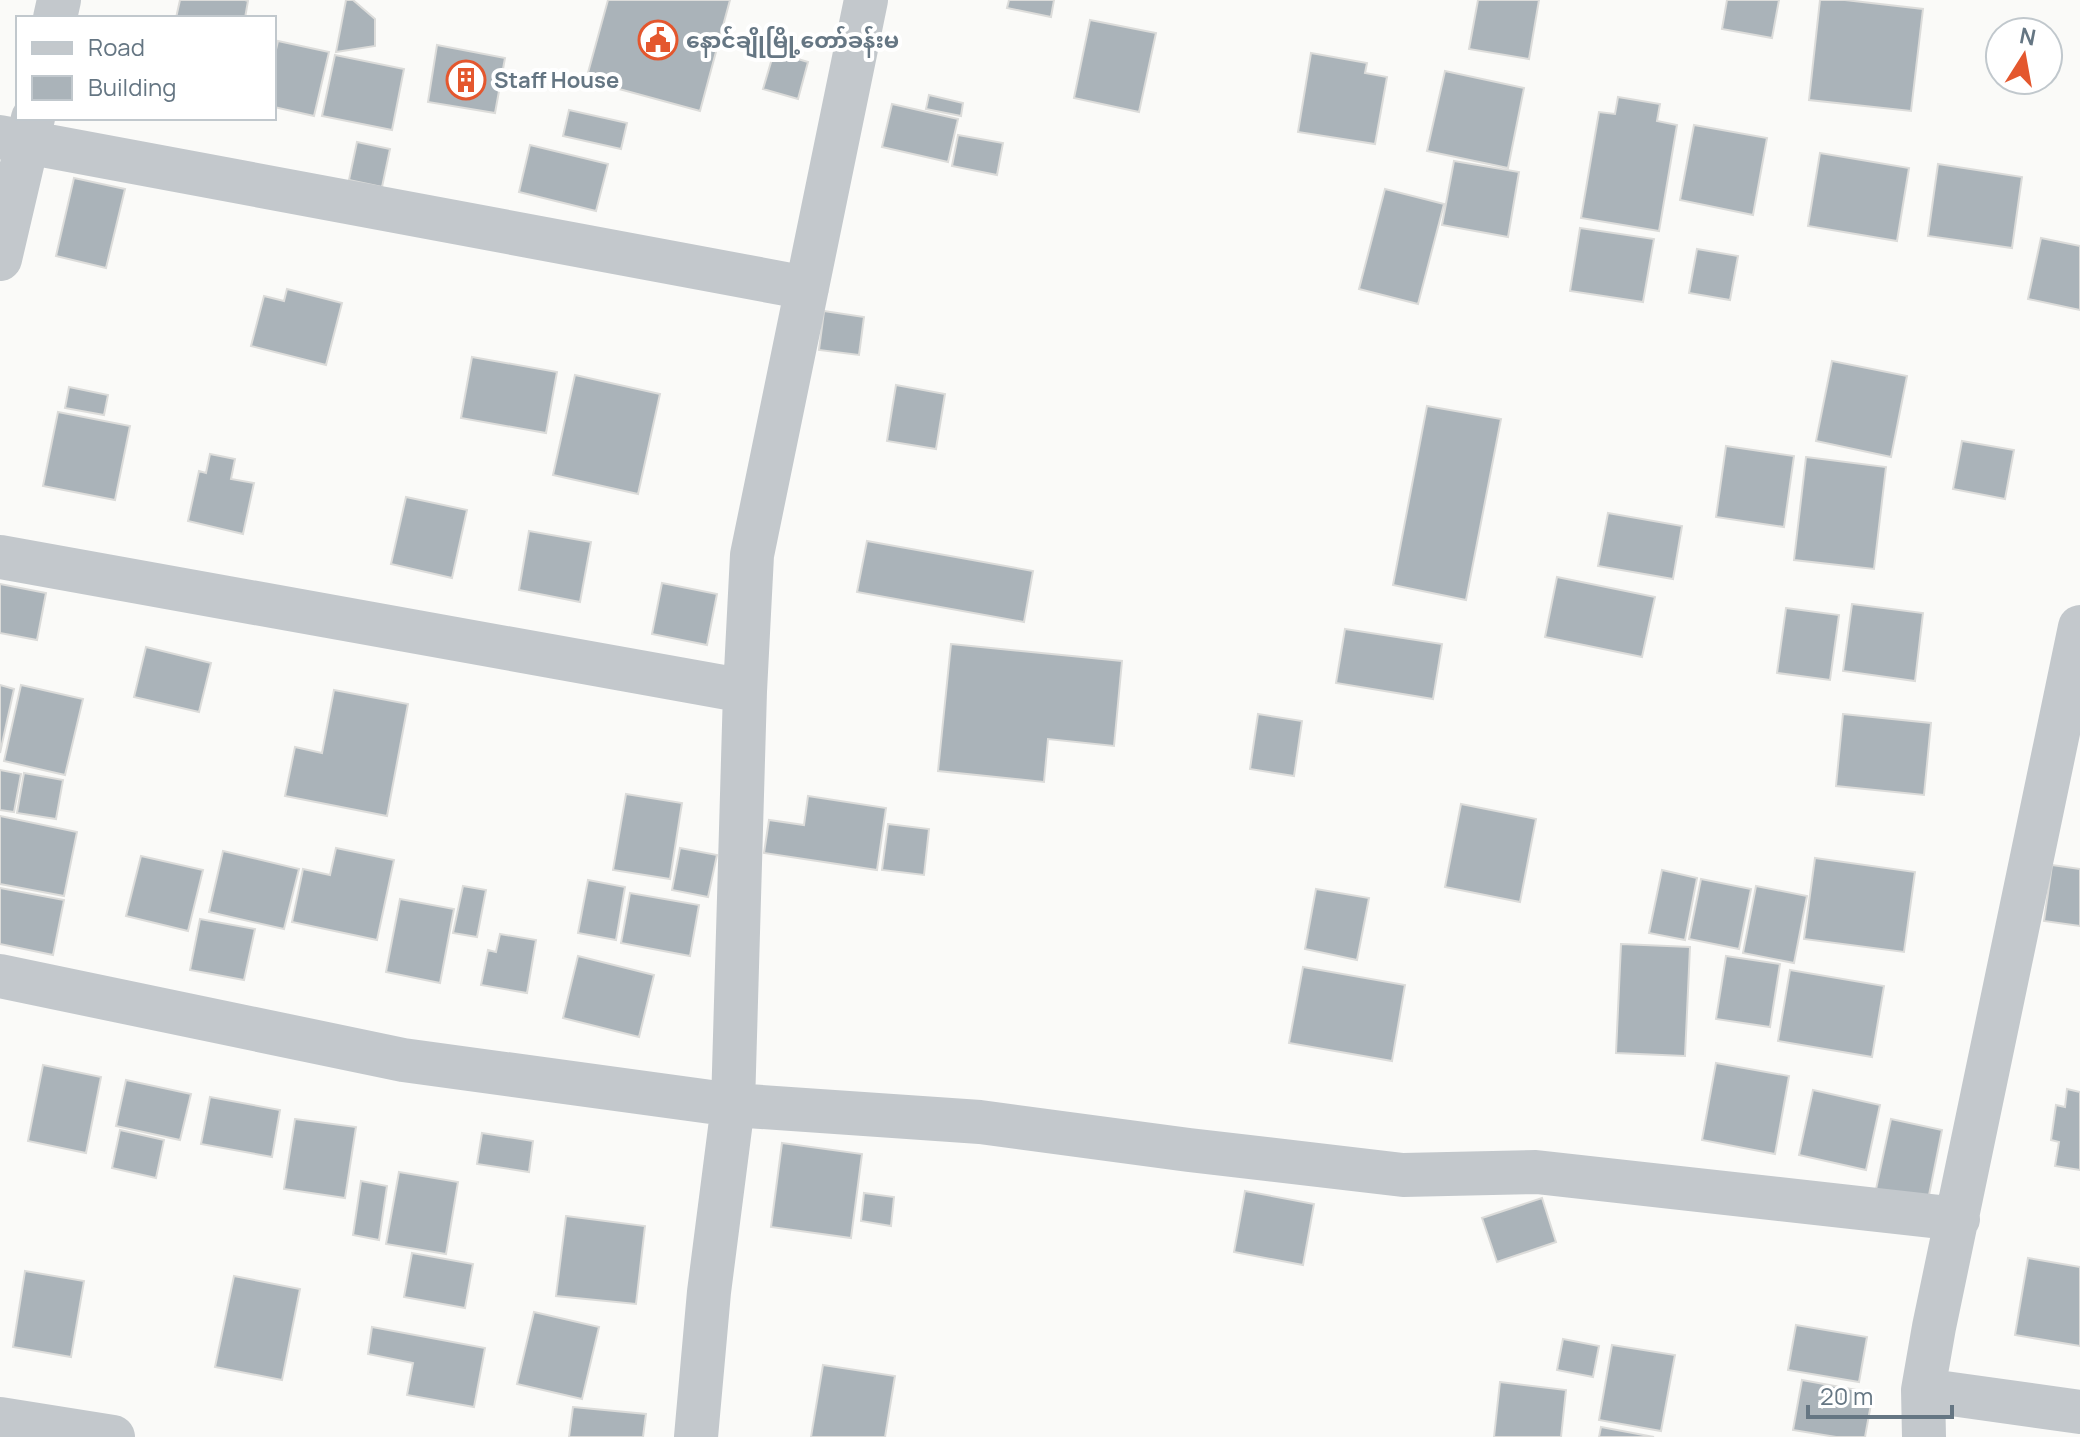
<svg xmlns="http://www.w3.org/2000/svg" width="2080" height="1437" font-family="Manrope,'Noto Sans Myanmar',sans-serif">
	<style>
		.building { fill: #aab3b9; stroke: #dcdcda; stroke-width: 2 }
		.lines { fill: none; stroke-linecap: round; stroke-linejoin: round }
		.minor { stroke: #c3c8cc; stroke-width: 44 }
		.labels { text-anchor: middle; stroke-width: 8; stroke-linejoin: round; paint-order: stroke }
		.poi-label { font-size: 22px; font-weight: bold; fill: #657683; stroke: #fff; text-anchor: start }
	</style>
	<rect width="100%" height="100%" fill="#fafaf8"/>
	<path class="building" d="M 180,0 L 245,0 L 248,1 L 245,18 L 176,18 Z
		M 346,0 L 353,0 L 375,19 L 375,46 L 336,52 Z
		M 608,0 L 730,0 L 700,111 L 586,80 Z
		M 1009,0 L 1054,0 L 1051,17 L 1007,8 Z
		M 1478,0 L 1539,0 L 1529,59 L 1469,49 Z
		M 1727,0 L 1779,0 L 1772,38 L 1722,29 Z
		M 1820,0 L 1845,0 L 1923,9 L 1911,111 L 1809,100 Z
		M 1090,20 L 1156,33 L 1139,112 L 1074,98 Z
		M 278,41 L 329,52 L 314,116 L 274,107 L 274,58 Z
		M 437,45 L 505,58 L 495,113 L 428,102 Z
		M 774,52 L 808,62 L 798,99 L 763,89 Z
		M 1311,53 L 1367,63 L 1365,73 L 1387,77 L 1375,144 L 1298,132 Z
		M 335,55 L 404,69 L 392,130 L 322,116 Z
		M 1445,71 L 1524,88 L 1508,168 L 1427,151 Z
		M 929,95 L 963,103 L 961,116 L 926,109 Z
		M 1618,97 L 1660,104 L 1657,121 L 1677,125 L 1659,231 L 1581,218 L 1599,112 L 1615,114 Z
		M 892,104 L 958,119 L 948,162 L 882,147 Z
		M 569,110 L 627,123 L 621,149 L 563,136 Z
		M 1694,125 L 1767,138 L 1753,215 L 1680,200 Z
		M 958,135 L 1003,143 L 997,175 L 952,166 Z
		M 357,142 L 390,149 L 382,187 L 349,180 Z
		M 530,145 L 608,164 L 596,211 L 519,192 Z
		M 1820,153 L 1909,168 L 1897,241 L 1808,226 Z
		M 1454,161 L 1519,172 L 1508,237 L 1442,225 Z
		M 1938,164 L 2022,177 L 2012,248 L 1928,236 Z
		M 74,178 L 125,189 L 106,268 L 56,256 Z
		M 1385,189 L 1444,204 L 1418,304 L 1359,289 Z
		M 1580,228 L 1654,239 L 1643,302 L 1570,291 Z
		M 2041,238 L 2080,246 L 2080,310 L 2028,299 Z
		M 1697,249 L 1738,256 L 1730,300 L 1689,293 Z
		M 287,289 L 342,303 L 326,365 L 251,346 L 264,296 L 284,301 Z
		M 824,311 L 864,317 L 859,355 L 819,350 Z
		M 472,357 L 557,372 L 546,433 L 461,418 Z
		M 1832,361 L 1907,376 L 1891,457 L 1816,441 Z
		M 575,375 L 660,394 L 638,494 L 553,475 Z
		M 896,385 L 945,394 L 936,449 L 887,441 Z
		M 69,387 L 108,395 L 104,415 L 65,408 Z
		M 1427,406 L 1501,419 L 1466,600 L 1393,585 Z
		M 58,412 L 130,426 L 115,500 L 43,486 Z
		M 1962,441 L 2014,450 L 2005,499 L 1953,489 Z
		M 1726,446 L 1794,456 L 1784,527 L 1716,517 Z
		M 210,454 L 235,459 L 231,479 L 254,483 L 243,534 L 188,521 L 199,471 L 206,473 Z
		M 1806,457 L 1886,467 L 1874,569 L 1794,560 Z
		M 406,497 L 467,510 L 452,578 L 391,564 Z
		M 1608,513 L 1682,526 L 1673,579 L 1598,566 Z
		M 529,531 L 591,542 L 580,602 L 519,590 Z
		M 867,541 L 1033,571 L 1024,622 L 857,592 Z
		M 1557,577 L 1655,597 L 1642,657 L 1545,637 Z
		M 662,583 L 717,594 L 707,645 L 652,634 Z
		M 0,584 L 46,593 L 37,640 L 0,633 Z
		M 1852,604 L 1923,613 L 1915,681 L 1843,671 Z
		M 1786,608 L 1839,615 L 1830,680 L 1777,673 Z
		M 1345,629 L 1442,644 L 1433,699 L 1336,683 Z
		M 951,644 L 1122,661 L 1114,746 L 1048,739 L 1044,782 L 938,771 Z
		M 146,647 L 211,663 L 199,712 L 134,697 Z
		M 0,685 L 14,689 L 0,753 Z
		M 21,685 L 83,699 L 65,775 L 4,761 Z
		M 334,690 L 408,704 L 387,816 L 285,796 L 295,747 L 322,753 Z
		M 1258,714 L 1302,721 L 1294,776 L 1250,769 Z
		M 1843,714 L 1931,723 L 1924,795 L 1836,786 Z
		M 0,770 L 21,774 L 14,812 L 0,810 Z
		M 24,773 L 63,780 L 56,819 L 17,813 Z
		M 626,794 L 682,803 L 670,879 L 613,870 Z
		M 808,796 L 886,808 L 877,870 L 764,853 L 769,820 L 804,825 Z
		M 1461,804 L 1536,819 L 1520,902 L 1445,887 Z
		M 0,816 L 77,832 L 64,896 L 0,884 Z
		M 888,824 L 929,829 L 924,875 L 882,870 Z
		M 336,848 L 394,860 L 377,940 L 292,922 L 303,869 L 330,875 Z
		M 680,848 L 717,855 L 708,897 L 672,890 Z
		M 223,851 L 299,869 L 284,929 L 209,912 Z
		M 141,856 L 203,870 L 188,931 L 126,916 Z
		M 1815,858 L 1915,872 L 1904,952 L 1804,939 Z
		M 2052,865 L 2080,869 L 2080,926 L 2044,921 Z
		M 1662,870 L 1697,878 L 1685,940 L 1649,933 Z
		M 1701,879 L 1751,889 L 1739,949 L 1689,939 Z
		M 588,880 L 625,887 L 616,940 L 578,933 Z
		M 463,886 L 486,890 L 477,937 L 453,933 Z
		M 1756,886 L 1807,896 L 1794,963 L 1743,953 Z
		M 0,888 L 64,900 L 53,955 L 0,944 Z
		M 1316,889 L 1369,898 L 1357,960 L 1305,949 Z
		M 630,893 L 699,905 L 690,956 L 621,943 Z
		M 400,899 L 454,909 L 440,983 L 386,972 Z
		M 200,919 L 255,929 L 244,980 L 190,970 Z
		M 500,934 L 536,940 L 527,993 L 481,985 L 488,950 L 496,952 Z
		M 1621,944 L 1690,947 L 1685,1056 L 1616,1053 Z
		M 578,956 L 654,975 L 639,1037 L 563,1018 Z
		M 1726,956 L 1780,964 L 1770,1027 L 1716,1019 Z
		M 1303,967 L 1405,985 L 1392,1061 L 1289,1043 Z
		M 1790,970 L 1884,986 L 1872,1057 L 1778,1041 Z
		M 1716,1063 L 1789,1076 L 1775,1154 L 1702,1140 Z
		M 43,1065 L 101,1077 L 86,1153 L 28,1141 Z
		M 126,1080 L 191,1094 L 180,1140 L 116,1126 Z
		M 2067,1089 L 2080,1092 L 2080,1170 L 2055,1166 L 2059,1142 L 2051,1140 L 2056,1105 L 2065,1107 Z
		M 1813,1090 L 1880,1105 L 1866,1170 L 1799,1155 Z
		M 210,1097 L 280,1110 L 272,1157 L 201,1144 Z
		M 295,1119 L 356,1127 L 345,1198 L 284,1189 Z
		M 1891,1119 L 1942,1130 L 1927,1205 L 1875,1194 Z
		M 120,1130 L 164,1140 L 156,1178 L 112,1168 Z
		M 482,1133 L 533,1141 L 529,1172 L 477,1164 Z
		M 782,1143 L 862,1154 L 851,1238 L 771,1227 Z
		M 399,1172 L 458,1182 L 446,1254 L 386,1244 Z
		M 361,1181 L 387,1186 L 379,1240 L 353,1235 Z
		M 1245,1191 L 1314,1204 L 1303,1265 L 1234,1252 Z
		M 864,1193 L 894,1197 L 891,1226 L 861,1221 Z
		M 1542,1198 L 1556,1242 L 1497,1262 L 1482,1218 Z
		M 566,1216 L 645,1226 L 636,1304 L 556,1296 Z
		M 412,1253 L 473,1264 L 465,1308 L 404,1297 Z
		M 2028,1258 L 2080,1267 L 2080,1346 L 2015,1335 Z
		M 25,1271 L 84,1281 L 71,1357 L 13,1347 Z
		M 234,1276 L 300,1289 L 282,1380 L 215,1367 Z
		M 534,1312 L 599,1327 L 582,1399 L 517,1384 Z
		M 1796,1325 L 1867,1337 L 1859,1382 L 1788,1370 Z
		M 372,1327 L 485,1348 L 474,1407 L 407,1395 L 413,1363 L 368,1354 Z
		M 1563,1339 L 1599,1346 L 1593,1377 L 1557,1370 Z
		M 1612,1345 L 1675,1355 L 1661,1431 L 1599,1420 Z
		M 823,1365 L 895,1376 L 885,1437 L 811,1437 Z
		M 1802,1380 L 1873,1393 L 1865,1437 L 1836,1437 L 1793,1430 Z
		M 1500,1382 L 1566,1390 L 1561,1437 L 1494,1437 Z
		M 573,1407 L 646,1414 L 643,1437 L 569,1437 Z
		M 1601,1427 L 1654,1437 L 1599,1437 Z"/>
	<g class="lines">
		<path class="minor" d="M 55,18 L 59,0
			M 0,137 L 807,288
			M 0,259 L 33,118
			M 0,557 L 745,691
			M 0,976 L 403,1060 L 733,1105 L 980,1122 L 1189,1150 L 1403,1175 L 1536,1172 L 1958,1219
			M 1923,1390 L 2080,1412
			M 0,1419 L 113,1437
			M 696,1437 L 709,1292 L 733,1105 L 745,691 L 752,555 L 866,0
			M 1924,1437 L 1923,1390 L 1934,1327 L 2080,627"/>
	</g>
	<defs>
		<symbol id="civic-ring" viewBox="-11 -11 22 22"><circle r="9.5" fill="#fff" stroke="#e4572e" stroke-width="1.5"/><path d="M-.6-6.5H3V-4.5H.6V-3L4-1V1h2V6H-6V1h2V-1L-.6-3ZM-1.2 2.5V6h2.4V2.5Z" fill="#e4572e"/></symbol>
		<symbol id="building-ring" viewBox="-11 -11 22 22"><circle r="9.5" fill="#fff" stroke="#e4572e" stroke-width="1.5"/><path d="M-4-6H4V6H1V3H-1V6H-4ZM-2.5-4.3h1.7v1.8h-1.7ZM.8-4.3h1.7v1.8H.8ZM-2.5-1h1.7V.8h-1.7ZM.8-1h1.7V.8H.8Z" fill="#e4572e"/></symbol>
	</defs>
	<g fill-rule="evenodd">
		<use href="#civic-ring" x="636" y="18" width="44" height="44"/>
		<use href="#building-ring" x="444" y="58" width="44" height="44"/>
	</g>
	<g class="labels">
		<g class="poi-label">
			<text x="686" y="48">နောင်ချိုမြို့တော်ခန်းမ</text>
			<text x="494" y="88">Staff House</text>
		</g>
	</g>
	<rect x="16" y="16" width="260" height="104" fill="#ffffff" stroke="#c1c8cd" stroke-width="2"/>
	<rect x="32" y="42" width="40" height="12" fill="#c3c8cc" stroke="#c1c8cd" stroke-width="2"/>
	<text x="88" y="56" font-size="24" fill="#657683">Road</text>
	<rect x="32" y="76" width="40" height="24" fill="#aab3b9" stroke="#c1c8cd" stroke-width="2"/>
	<text x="88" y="96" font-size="24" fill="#657683">Building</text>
	<g transform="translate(2024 56) rotate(11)"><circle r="38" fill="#ffffff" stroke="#c1c8cd" stroke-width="2"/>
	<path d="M0-6L14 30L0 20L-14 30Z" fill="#e4572e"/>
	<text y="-12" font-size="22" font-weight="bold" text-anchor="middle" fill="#657683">N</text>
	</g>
	<path d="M1808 1405v12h144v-12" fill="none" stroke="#657683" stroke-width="4"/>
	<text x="1820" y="1405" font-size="24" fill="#657683" stroke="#ffffff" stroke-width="6" paint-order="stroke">20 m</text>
</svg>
